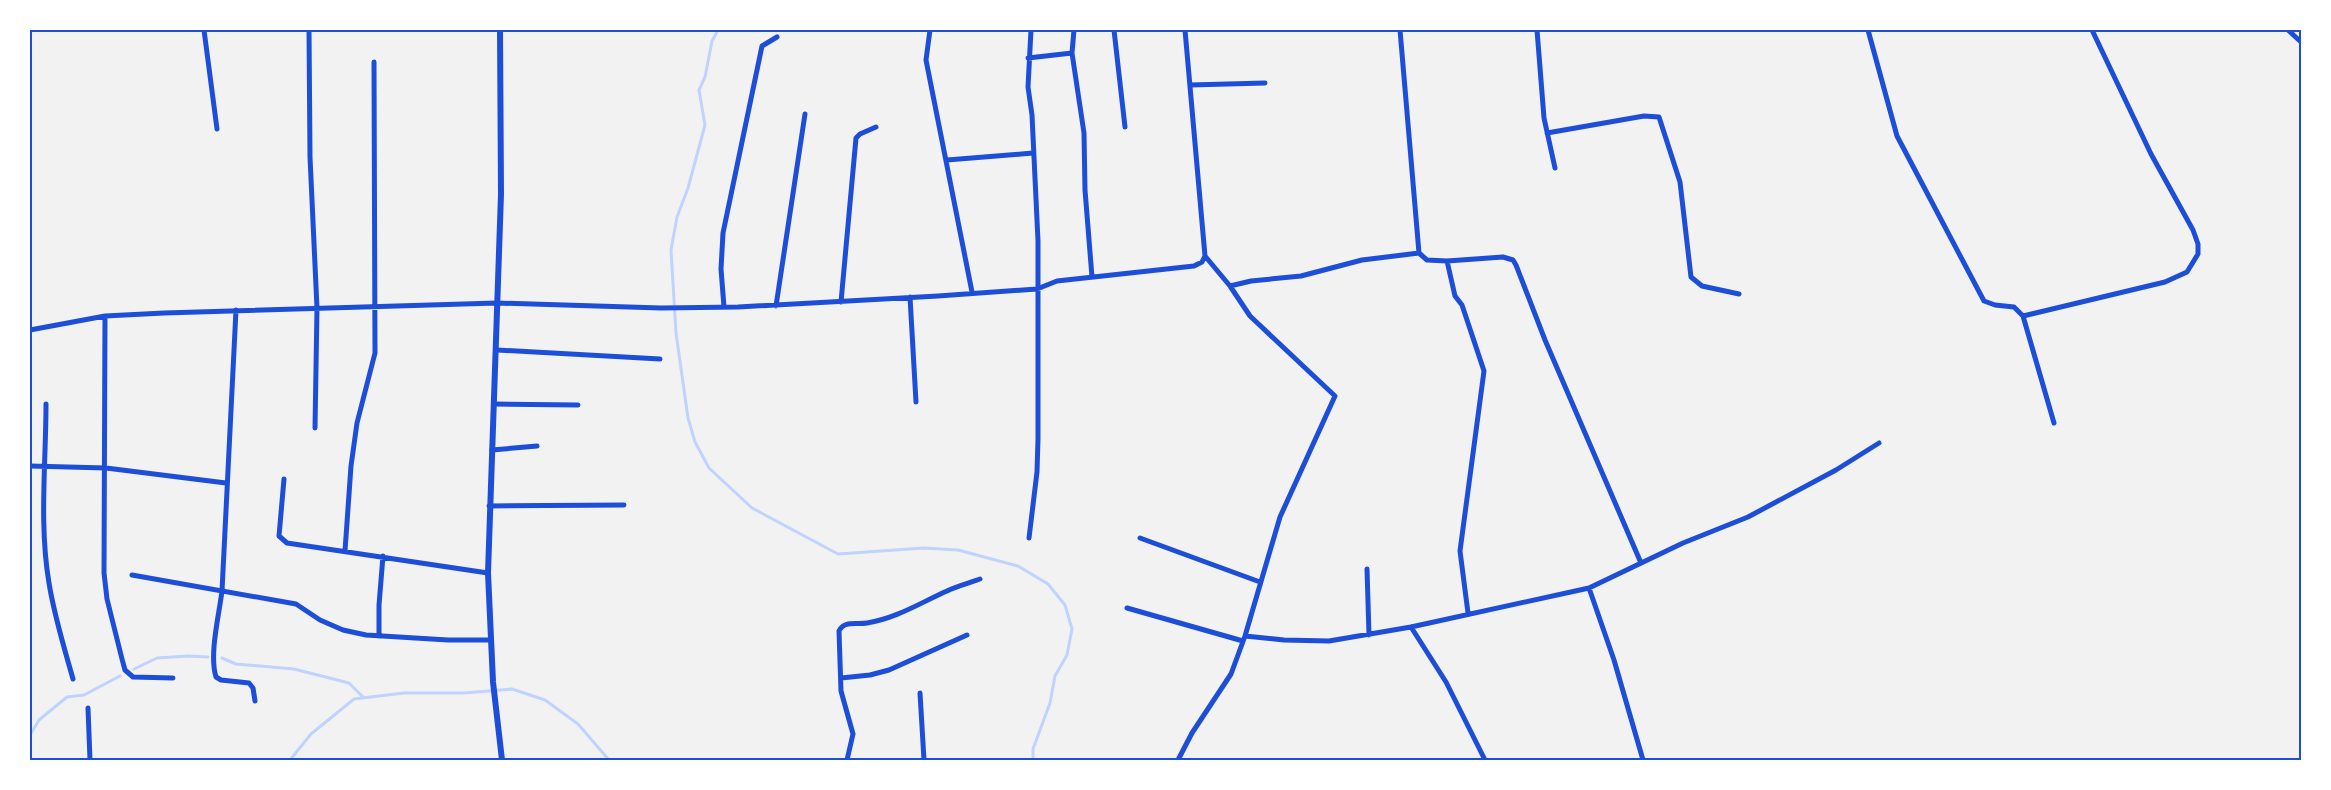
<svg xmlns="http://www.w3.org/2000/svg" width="2331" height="790" font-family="'PT Serif',serif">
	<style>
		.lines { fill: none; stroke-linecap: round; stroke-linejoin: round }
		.stream { stroke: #bfd3fe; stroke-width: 3 }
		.minor { stroke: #1d4ed8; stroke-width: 5 }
		.tertiary { stroke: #1d4ed8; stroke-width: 6 }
		.neatline { fill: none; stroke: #1d4ed8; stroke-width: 2 }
	</style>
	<rect width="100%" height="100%" fill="#f2f2f2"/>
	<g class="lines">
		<path class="stream" d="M 718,30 L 712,41 L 705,77 L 699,90 L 705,125 L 688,188 L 677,217 L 671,250 L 676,333 L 688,418 L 695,442 L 709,468 L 752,508 L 838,554 L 924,548 L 958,550 L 1018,566 L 1048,584 L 1065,605 L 1072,629 L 1067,655 L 1055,676 L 1050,703 L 1033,749 L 1033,760
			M 222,658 L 236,664 L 294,669 L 349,683 L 363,697
			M 134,669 L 157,658 L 188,656 L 208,657
			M 30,735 L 39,720 L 67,697 L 84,695 L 120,676
			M 290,760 L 311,734 L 354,699 L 404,693 L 464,693 L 512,689 L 545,700 L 578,724 L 609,760"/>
		<path class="minor" d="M 204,30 L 217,129
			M 309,30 L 310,157 L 317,308 L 315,428
			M 930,30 L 926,60 L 972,292
			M 1074,30 L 1072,53 L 1084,133 L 1085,190 L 1092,277
			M 1114,30 L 1125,127
			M 1400,30 L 1419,253 L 1427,260 L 1447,261 L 1455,296 L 1462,305 L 1484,371 L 1460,551 L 1468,613
			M 1537,30 L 1544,118 L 1555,168
			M 1868,30 L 1897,136 L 1984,301 L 1995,305 L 2014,307 L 2023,316 L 2054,423
			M 2288,30 L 2301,42
			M 1028,58 L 1072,53
			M 1190,85 L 1265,83
			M 1547,133 L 1644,116 L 1659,117 L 1680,182 L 1691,277 L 1702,286 L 1739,294
			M 947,160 L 1033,153
			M 1447,261 L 1503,257 L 1513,260 L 1516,265 L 1545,340 L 1641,563
			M 1230,286 L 1251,281 L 1301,276 L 1362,260 L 1419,253
			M 910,297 L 916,402
			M 841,302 L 856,138 L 860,134 L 876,127
			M 776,306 L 805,114
			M 724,307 L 721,269 L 723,233 L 762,46 L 777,37
			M 236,310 L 222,591 C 219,615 209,655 216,677 L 221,680 L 249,683 L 253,688 L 255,701
			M 105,316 L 104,573 L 107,599 L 122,659 L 125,670 L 133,677 L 173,678
			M 2023,316 L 2165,282 L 2187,272 L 2198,254 L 2198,244 L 2193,230 L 2151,154 L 2092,30
			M 30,330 L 105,316 L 164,313 L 497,303 L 661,308 L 738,307 L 938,296 L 1037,289 L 1057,281 L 1194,266 L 1202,262 L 1205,256 L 1185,30
			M 497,350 L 660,359
			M 46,404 C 46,463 39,524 49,583 C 54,615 64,647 73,679
			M 494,404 L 578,405
			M 492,450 L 537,446
			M 30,466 L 106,468 L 226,483
			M 284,479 L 279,536 L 287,543 L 488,573
			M 489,506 L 624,505
			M 1029,538 L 1037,472 L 1038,439 L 1038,241 L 1032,115 L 1028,87 L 1031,30
			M 1140,538 L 1260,582
			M 345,551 L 351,466 L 357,423 L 375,353 L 374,62
			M 1367,569 L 1369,635
			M 132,575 L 296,604 L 320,620 L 343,630 L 366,635 L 448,640 L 490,640
			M 1589,588 L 1614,660 L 1643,760
			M 1127,608 L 1243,641
			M 1411,627 L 1446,682 L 1485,760
			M 379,636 L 379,605 L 383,556
			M 1245,636 L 1284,640 L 1329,641 L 1411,627 L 1589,588 L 1683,543 L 1748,517 L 1836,470 L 1879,443
			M 841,678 L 870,675 L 889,670 L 967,635
			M 920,693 L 924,760
			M 88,708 L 90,760
			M 847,760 L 853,734 L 841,691 L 839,631 C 844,620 857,625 867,623 C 897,618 920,603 947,591 C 957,586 969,583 980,579
			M 1178,760 L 1192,733 L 1231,674 L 1245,636 L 1280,517 L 1335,396 L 1250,316 L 1230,286 L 1205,256"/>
		<path class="tertiary" d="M 500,30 L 501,194 L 488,573 L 493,682 L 502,760"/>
	</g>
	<rect width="2331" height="790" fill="none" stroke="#ffffff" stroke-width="62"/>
	<rect x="31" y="31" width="2269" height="728" class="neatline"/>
</svg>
